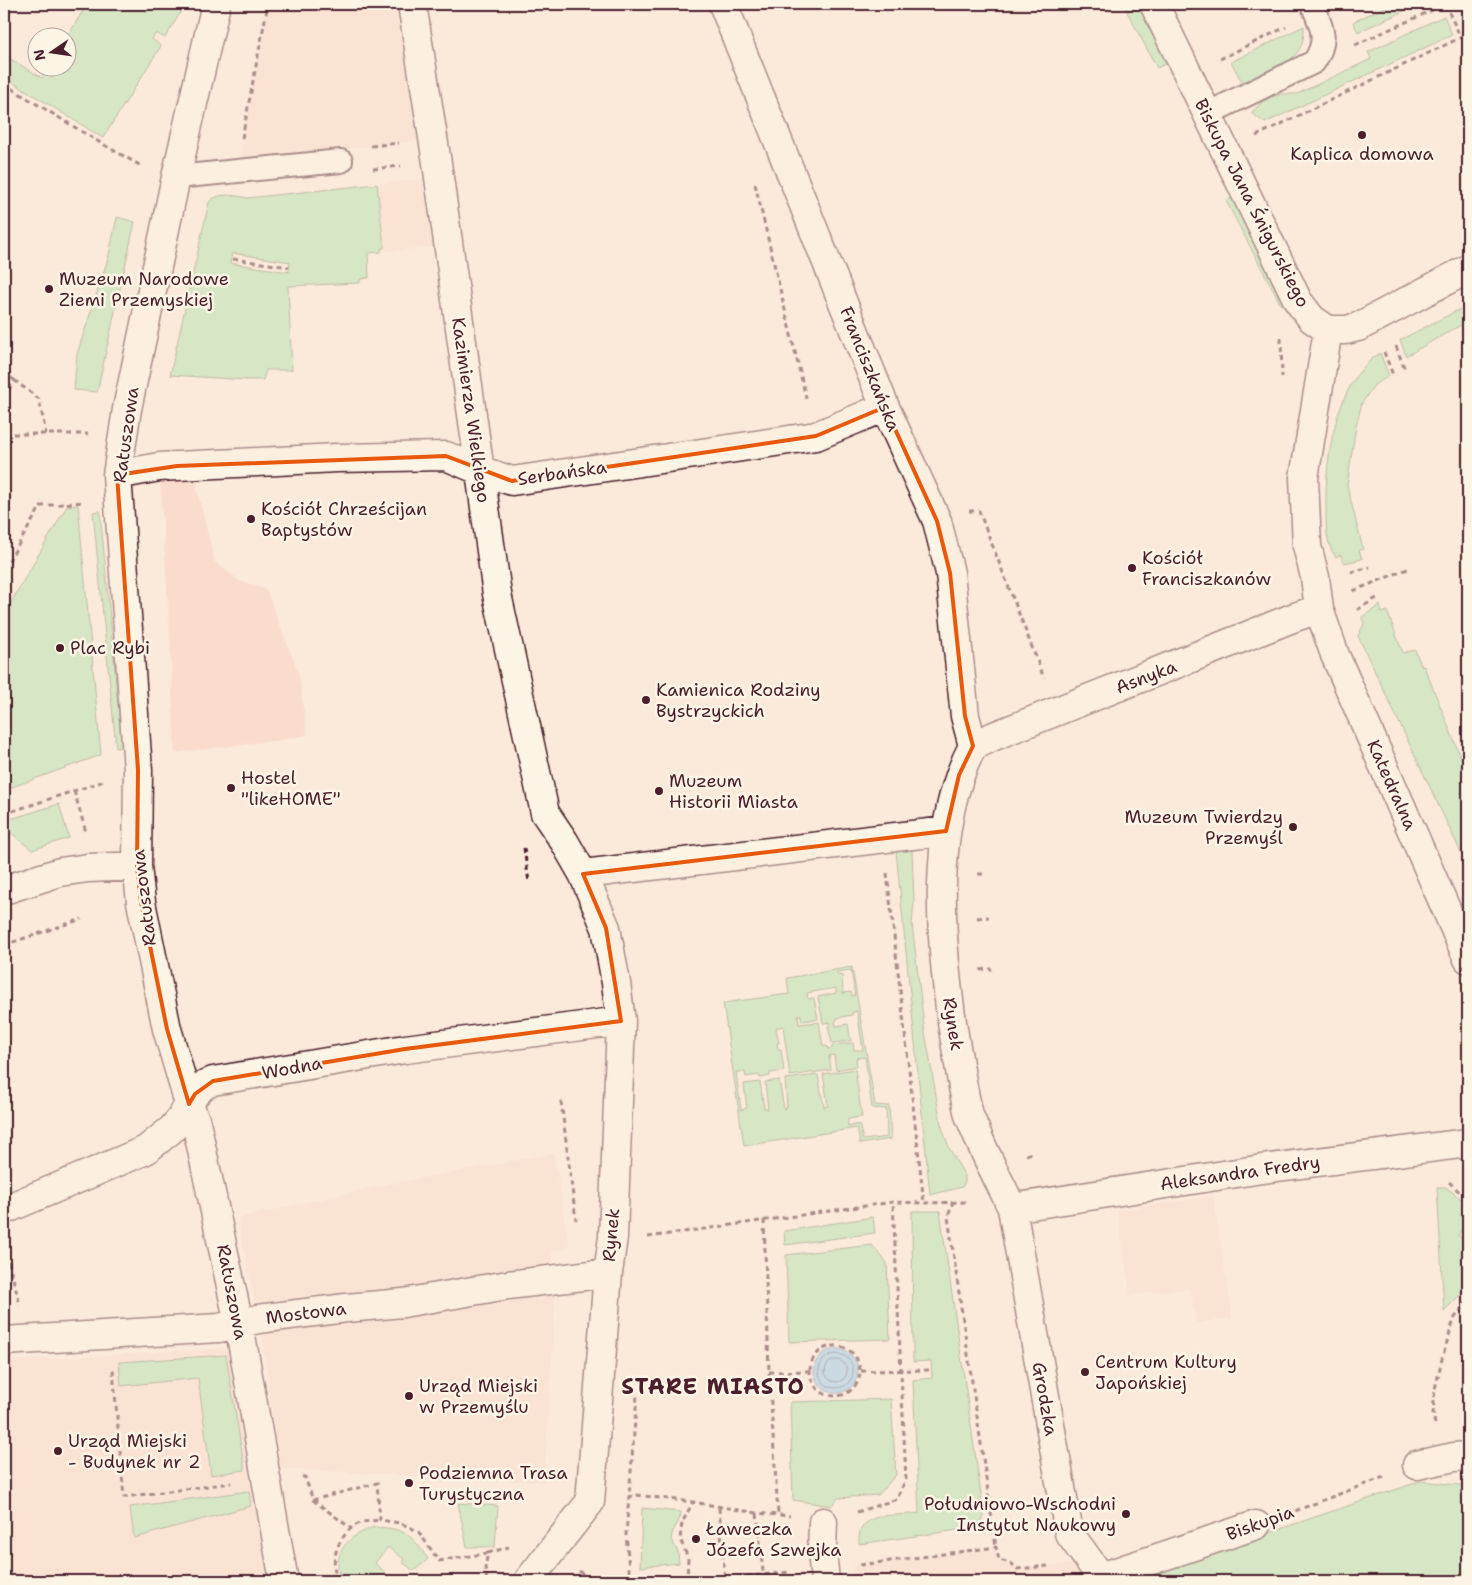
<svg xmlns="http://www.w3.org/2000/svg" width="1472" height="1585" font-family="'Shantell Sans',sans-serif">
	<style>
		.built { fill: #fadccd }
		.green { fill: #aae3a8; stroke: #7a816a; fill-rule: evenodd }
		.water { fill: #8ec7ed; stroke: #73849f }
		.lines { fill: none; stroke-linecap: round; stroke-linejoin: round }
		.shore { stroke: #656279; stroke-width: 1 }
		.lane-casing { stroke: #4a1f2b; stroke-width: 26 }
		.street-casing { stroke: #4a1f2b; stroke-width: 31 }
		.path { stroke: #4a1f2b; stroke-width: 3; stroke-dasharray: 5 4; stroke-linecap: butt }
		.lane { stroke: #fcf5e5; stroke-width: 22 }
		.street { stroke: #fcf5e5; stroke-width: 28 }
		.marked { fill: none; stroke: #e8590c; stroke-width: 4; stroke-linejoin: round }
		.poi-dot { fill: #4a1f2b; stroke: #fcf5e5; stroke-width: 2 }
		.labels { text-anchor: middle; stroke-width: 5; stroke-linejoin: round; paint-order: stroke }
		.poi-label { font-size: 18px; fill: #4a1f2b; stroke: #fcf5e5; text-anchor: start }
		.street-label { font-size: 18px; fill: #4a1f2b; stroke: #fcf5e5 }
		.district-label { font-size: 22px; font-weight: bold; letter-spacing: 1px; fill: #4a1f2b; stroke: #fcf5e5 }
	</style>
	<rect width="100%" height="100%" fill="#fbeada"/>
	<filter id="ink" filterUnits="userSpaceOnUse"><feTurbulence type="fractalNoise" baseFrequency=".02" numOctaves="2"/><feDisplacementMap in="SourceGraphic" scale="10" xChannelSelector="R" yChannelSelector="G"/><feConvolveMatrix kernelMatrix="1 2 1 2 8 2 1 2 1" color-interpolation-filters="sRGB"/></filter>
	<g filter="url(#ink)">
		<path class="built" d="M 268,4 L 412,4 L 433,139 L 340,150 L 240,171 L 242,138 Z
			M 438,177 L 447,246 L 385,252 L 377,184 Z
			M 199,464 L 197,489 L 215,562 L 240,581 L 266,589 L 299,674 L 307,735 L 281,740 L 175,753 L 169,619 L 159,467 Z
			M 554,1153 L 569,1245 L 567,1248 L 552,1251 L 555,1309 L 544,1482 L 279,1469 L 262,1337 L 237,1218 L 374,1187 Z
			M 1213,1196 L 1233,1318 L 1196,1324 L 1190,1289 L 1130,1295 L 1117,1210 Z
			M 223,1348 L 231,1352 L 268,1581 L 4,1581 L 4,1361 Z
			M 996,1547 L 999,1560 L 1011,1563 L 1017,1569 L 1074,1563 L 1078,1567 L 1081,1581 L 854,1581 L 853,1566 Z"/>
		<path class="green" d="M 87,4 L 181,4 L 182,10 L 165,38 L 156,33 L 152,39 L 161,46 L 103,138 L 4,77 L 4,55 L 42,78 L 49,68 L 68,68 L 67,37 Z
			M 1123,4 L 1138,4 L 1169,62 L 1157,68 Z
			M 1391,4 L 1420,4 L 1358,32 L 1353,22 Z
			M 1444,16 L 1452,35 L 1265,123 L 1251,113 L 1263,101 L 1271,97 L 1280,94 L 1297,94 L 1371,59 L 1368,52 Z
			M 1304,26 C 1305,54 1290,61 1268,72 C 1259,76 1251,80 1242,82 L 1231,62 Z
			M 377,184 L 384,248 L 381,248 L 381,252 L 368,253 L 369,278 L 360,279 L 360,283 L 288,286 L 292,370 L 266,370 L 263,380 L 247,380 L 170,375 L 209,202 C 219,192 234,195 247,198 ZM 232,253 L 290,262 L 289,272 L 230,263 Z
			M 1233,197 L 1285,304 L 1281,305 L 1226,201 Z
			M 117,217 L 135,222 L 97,392 L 74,390 L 77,354 L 108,259 Z
			M 1468,305 L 1468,321 L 1406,356 L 1400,340 Z
			M 1380,353 L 1389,376 L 1374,385 L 1362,403 L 1356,426 L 1347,485 L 1363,549 L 1359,550 L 1362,559 L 1344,563 L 1341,555 L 1336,557 C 1325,544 1326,523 1326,506 C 1325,458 1336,380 1380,353 Z
			M 78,505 L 101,755 L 4,790 L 4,614 L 67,506 Z
			M 100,511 L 122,747 L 116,748 L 93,512 Z
			M 1380,605 L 1382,613 L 1387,611 L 1403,653 L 1415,650 L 1422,667 L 1424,666 L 1468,775 L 1468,859 L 1465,861 L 1358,636 L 1364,624 L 1362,617 Z
			M 59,804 L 69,838 L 32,850 L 4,827 L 4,821 Z
			M 912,849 L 914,901 L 912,924 L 924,1026 L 941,1124 L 949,1148 L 965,1176 L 965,1182 L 962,1187 L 930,1195 L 896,851 Z
			M 852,967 L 875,1105 L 889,1106 L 891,1139 L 860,1144 L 857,1128 L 744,1146 L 723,1003 L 789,994 L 787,978 ZM 851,970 L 855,995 L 852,996 L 851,992 L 843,993 L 842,975 L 838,976 L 837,972 ZM 836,988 L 836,993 L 818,997 L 823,1023 L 830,1022 L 830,1025 L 828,1026 L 832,1043 L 851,1041 L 848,1024 L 836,1026 L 835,1021 L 837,1020 L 837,1018 L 852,1015 L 853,1012 L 857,1011 L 863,1050 L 854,1050 L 853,1043 L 832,1045 L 832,1048 L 828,1049 L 827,1046 L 823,1046 L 819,1022 L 799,1024 L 798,1015 L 801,1015 L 802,1021 L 818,1019 L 814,998 L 808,999 L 807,993 ZM 783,1026 L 790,1076 L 831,1070 L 829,1056 L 834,1055 L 836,1070 L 857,1066 L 856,1058 L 865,1057 L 872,1108 L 886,1109 L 887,1137 L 863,1140 L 859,1124 L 848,1126 L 848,1119 L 862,1117 L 855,1069 L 823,1074 L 828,1106 L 824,1107 L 818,1075 L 785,1079 L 787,1107 L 784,1109 L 779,1080 L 765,1082 L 768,1109 L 764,1108 L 760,1082 L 744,1084 L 747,1108 L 741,1110 L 736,1072 L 745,1072 L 746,1077 L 759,1075 L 760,1078 L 770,1076 L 770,1073 L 784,1071 L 781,1049 L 778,1049 L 777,1043 L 779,1043 L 776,1028 Z
			M 1437,1187 L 1446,1187 L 1465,1202 L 1463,1210 L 1467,1222 L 1458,1235 L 1463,1239 L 1461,1242 L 1468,1245 L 1468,1287 L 1444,1311 Z
			M 912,1211 L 940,1211 L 984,1515 L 980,1527 L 859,1544 C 856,1509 896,1517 919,1513 L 913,1380 L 932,1378 L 931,1361 L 913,1362 Z
			M 873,1217 L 875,1233 L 785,1245 L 784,1231 Z
			M 872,1245 L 887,1263 L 890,1339 L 789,1342 L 786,1255 Z
			M 226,1355 L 245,1470 L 211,1475 L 198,1378 L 121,1386 L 119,1362 Z
			M 891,1399 L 896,1475 L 878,1495 L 838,1498 L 831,1506 L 793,1500 L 790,1402 Z
			M 1421,1481 L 1468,1486 L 1468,1581 L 1127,1581 Z
			M 249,1491 L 251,1506 L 134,1538 L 130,1507 Z
			M 458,1503 L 498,1506 L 495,1547 L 467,1547 Z
			M 642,1508 L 681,1512 C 680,1524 673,1526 671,1539 L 678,1552 L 679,1563 L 640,1567 Z
			M 374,1527 C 405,1528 411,1534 428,1559 L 414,1571 L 402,1562 L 404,1559 L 388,1547 L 375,1563 L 389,1576 L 392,1574 L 400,1581 L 341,1581 C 331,1552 348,1536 374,1527 Z"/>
		<path class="water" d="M814 1371a22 22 0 1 1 44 0a22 22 0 1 1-44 0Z"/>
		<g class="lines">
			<path class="shore" d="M819 1371a17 17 0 1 1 34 0a17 17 0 1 1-34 0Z
				M825 1371a11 11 0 1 1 22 0a11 11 0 1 1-22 0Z"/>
			<defs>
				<path id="lane" d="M 1207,114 L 1314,62 C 1329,40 1322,27 1312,4
					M 176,177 L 341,161"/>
				<path id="street" d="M 216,4 L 176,177 L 127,409 L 117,475 L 138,770 L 137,866 L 141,902 L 167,1029 L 189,1104 L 196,1122 L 239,1324 L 284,1581
					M 412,4 L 437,163 L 497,594 L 545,813 L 564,841 L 583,874 L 606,928 L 616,983 L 621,1021 L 613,1237 L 608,1273 L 590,1502 L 528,1581
					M 723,4 L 885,407 L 937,521 L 950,573 L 965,716 L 973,746
					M 1154,4 L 1298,301 L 1312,319 L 1328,330
					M 1328,330 L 1304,478 L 1307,546 L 1315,577 L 1319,609 L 1335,655 L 1468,959
					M 1328,330 L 1346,330 L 1358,327 L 1468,269
					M 117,475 L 159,467 L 177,466 L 337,458 L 446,456 L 479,470 L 512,481 L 816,436 L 885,407
					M 973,746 C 930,826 940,942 953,1029 C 958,1057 962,1087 969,1115 C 972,1123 976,1131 979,1139 C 989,1162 1001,1185 1012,1208 L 1069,1533 L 1101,1577 L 1102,1581
					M 973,746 L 994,736 L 1295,617 L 1319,609
					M 583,874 L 946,831
					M 4,890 L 60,872 L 88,868 L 137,866
					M 1012,1208 L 1262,1169 L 1468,1143
					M 4,1210 L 146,1150 L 172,1129 L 181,1118 L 195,1094 L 203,1086 L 213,1081 L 405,1049 L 621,1021
					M 4,1341 L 219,1328 L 258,1319 L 346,1308 L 403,1303 L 508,1285 L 608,1273
					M 1417,1465 L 1454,1457 L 1468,1456
					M 823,1522 L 822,1551 L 825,1581
					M 1101,1577 L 1256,1525"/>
			</defs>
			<use href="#lane" class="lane-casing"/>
			<use href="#street" class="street-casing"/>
			<path class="path" d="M 1445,4 L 1461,38
				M 1355,45 L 1446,4
				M 1220,59 L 1286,27
				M 4,84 L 99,142 L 143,167
				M 1256,136 L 1468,34
				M 242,138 L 268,4
				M 371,146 L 399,143
				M 373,169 L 401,166
				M 755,184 L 807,402
				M 233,259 L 289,267
				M 1281,338 L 1282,377
				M 1396,346 L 1405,370
				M 1384,352 L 1393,375
				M 4,372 L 14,380 L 4,398
				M 14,380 L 39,399 L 46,434
				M 4,434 L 88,434
				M 969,511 L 979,511 L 1044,678
				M 4,569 L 41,506 L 84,502
				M 1351,572 L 1370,567
				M 1353,591 L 1410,568
				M 1357,610 L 1380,596
				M 74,791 L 86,832
				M 4,814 L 104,781
				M 524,848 L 529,882
				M 887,873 L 924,1203
				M 978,874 L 987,874
				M 977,918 L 989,917
				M 4,945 L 82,919
				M 980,970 L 992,969
				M 561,1101 L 576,1220
				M 1026,1155 L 1035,1152
				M 1449,1182 L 1468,1200
				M 953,1201 L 948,1217 L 996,1547
				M 764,1220 L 769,1372 L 778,1514
				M 648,1237 L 893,1202 L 924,1203 L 969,1202
				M 4,1244 L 20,1305
				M810 1371a25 25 0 1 1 50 0a25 25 0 1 1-50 0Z
				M 113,1370 L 124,1497 L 231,1483
				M 861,1371 L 931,1370
				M 769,1372 L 810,1371
				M 1435,1424 L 1433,1414 L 1435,1389 L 1443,1355 L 1454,1319 L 1468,1300
				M 302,1477 L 305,1477 L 313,1500 L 377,1483 L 380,1520 L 400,1523 L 418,1531 L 439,1561 L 488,1553 L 485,1567 L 487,1581
				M 628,1497 L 636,1495 L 693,1502 L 757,1513 L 790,1516
				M 313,1500 L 352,1529
				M 719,1508 L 725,1581
				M 857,1512 L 897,1499 L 906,1479 L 893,1202
				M 757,1513 L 764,1581
				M 1287,1514 L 1384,1477
				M 488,1553 L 509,1547
				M 860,1565 L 996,1547 L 999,1560 L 1011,1563 L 1017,1569 L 1048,1566
				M 579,1571 L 593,1581
				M 338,1581 C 328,1561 339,1532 360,1523 C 365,1521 373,1521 380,1520
				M 630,1581 L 626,1534 L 637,1395
				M 687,1581 L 688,1558 L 680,1539 L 682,1523 L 693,1502
				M 702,1581 L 789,1572"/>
			<use href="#lane" class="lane"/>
			<use href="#street" class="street"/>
		</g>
	</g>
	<path d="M0 0H1472V1585H0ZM 885,407 L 937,521 L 950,573 L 965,716 L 973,746 L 959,775 L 946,831 L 583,874 L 606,928 L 621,1021 L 405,1049 L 213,1081 L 195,1094 L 189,1104 L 167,1029 L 141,902 L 137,866 L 138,770 L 117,475 L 177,466 L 446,456 L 512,481 L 816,436 Z" fill="#fbeada" fill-opacity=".55" fill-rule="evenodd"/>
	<path class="marked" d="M 885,407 L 937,521 L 950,573 L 965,716 L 973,746 L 959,775 L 946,831 L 583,874 L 606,928 L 621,1021 L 405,1049 L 213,1081 L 195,1094 L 189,1104 L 167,1029 L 141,902 L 137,866 L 138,770 L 117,475 L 177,466 L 446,456 L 512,481 L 816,436 Z"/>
	<g class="poi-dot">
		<circle cx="1362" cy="135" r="5"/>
		<circle cx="49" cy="289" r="5"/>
		<circle cx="251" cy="519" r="5"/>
		<circle cx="1132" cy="568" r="5"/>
		<circle cx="60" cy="648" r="5"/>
		<circle cx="646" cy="700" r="5"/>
		<circle cx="231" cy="788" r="5"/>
		<circle cx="659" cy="791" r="5"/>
		<circle cx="1293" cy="827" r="5"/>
		<circle cx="1085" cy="1372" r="5"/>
		<circle cx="409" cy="1396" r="5"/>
		<circle cx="58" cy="1451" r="5"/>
		<circle cx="409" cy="1483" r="5"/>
		<circle cx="1126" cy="1514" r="5"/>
		<circle cx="696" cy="1539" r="5"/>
	</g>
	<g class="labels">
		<g class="poi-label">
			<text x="1362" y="160" text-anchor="middle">Kaplica domowa</text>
			<text x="59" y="285">Muzeum Narodowe<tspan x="59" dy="21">Ziemi Przemyskiej</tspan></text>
			<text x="261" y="515">Kościół Chrześcijan<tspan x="261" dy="21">Baptystów</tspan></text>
			<text x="1142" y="564">Kościół<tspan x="1142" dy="21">Franciszkanów</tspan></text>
			<text x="70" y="654">Plac Rybi</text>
			<text x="656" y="696">Kamienica Rodziny<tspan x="656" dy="21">Bystrzyckich</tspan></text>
			<text x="241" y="784">Hostel<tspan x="241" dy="21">"likeHOME"</tspan></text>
			<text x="669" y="787">Muzeum<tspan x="669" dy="21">Historii Miasta</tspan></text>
			<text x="1283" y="823" text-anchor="end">Muzeum Twierdzy<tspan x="1283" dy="21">Przemyśl</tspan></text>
			<text x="1095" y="1368">Centrum Kultury<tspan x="1095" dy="21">Japońskiej</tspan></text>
			<text x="419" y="1392">Urząd Miejski<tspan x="419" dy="21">w Przemyślu</tspan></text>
			<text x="68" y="1447">Urząd Miejski<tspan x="68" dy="21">- Budynek nr 2</tspan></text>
			<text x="419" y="1479">Podziemna Trasa<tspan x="419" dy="21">Turystyczna</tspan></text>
			<text x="1116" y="1510" text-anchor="end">Południowo-Wschodni<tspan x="1116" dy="21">Instytut Naukowy</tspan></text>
			<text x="706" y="1535">Ławeczka<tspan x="706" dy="21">Józefa Szwejka</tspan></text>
		</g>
		<g class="street-label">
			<text transform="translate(1252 203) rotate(63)" y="6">Biskupa Jana Śnigurskiego</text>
			<text transform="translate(870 369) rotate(68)" y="6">Franciszkańska</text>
			<text transform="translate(471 410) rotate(82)" y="6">Kazimierza Wielkiego</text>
			<text transform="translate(126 435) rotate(-82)" y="6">Ratuszowa</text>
			<text transform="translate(562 473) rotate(-8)" y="6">Serbańska</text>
			<text transform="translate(1146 677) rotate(-21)" y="6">Asnyka</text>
			<text transform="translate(1392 785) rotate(66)" y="6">Katedralna</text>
			<text transform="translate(144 898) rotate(-97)" y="6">Ratuszowa</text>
			<text transform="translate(953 1024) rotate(81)" y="6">Rynek</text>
			<text transform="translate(292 1068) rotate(-10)" y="6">Wodna</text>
			<text transform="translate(1240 1173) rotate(-8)" y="6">Aleksandra Fredry</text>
			<text transform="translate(611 1235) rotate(-85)" y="6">Rynek</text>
			<text transform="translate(232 1292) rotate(79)" y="6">Ratuszowa</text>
			<text transform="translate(306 1313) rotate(-7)" y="6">Mostowa</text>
			<text transform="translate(1045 1399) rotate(80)" y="6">Grodzka</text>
			<text transform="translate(1260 1523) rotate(-20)" y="6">Biskupia</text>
		</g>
		<g class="district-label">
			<text x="713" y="1394">STARE MIASTO</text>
		</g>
	</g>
	<rect width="1472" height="1585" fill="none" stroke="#fcf5e5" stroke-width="20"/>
	<rect x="10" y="10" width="1452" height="1565" fill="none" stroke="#4a1f2b" stroke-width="2" filter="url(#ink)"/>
	<g transform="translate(52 52) rotate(257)"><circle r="24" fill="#fcf5e5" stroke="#b59f9b"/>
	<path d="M0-4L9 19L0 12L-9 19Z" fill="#4a1f2b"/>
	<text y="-8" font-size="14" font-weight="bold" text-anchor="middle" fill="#4a1f2b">N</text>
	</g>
</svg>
